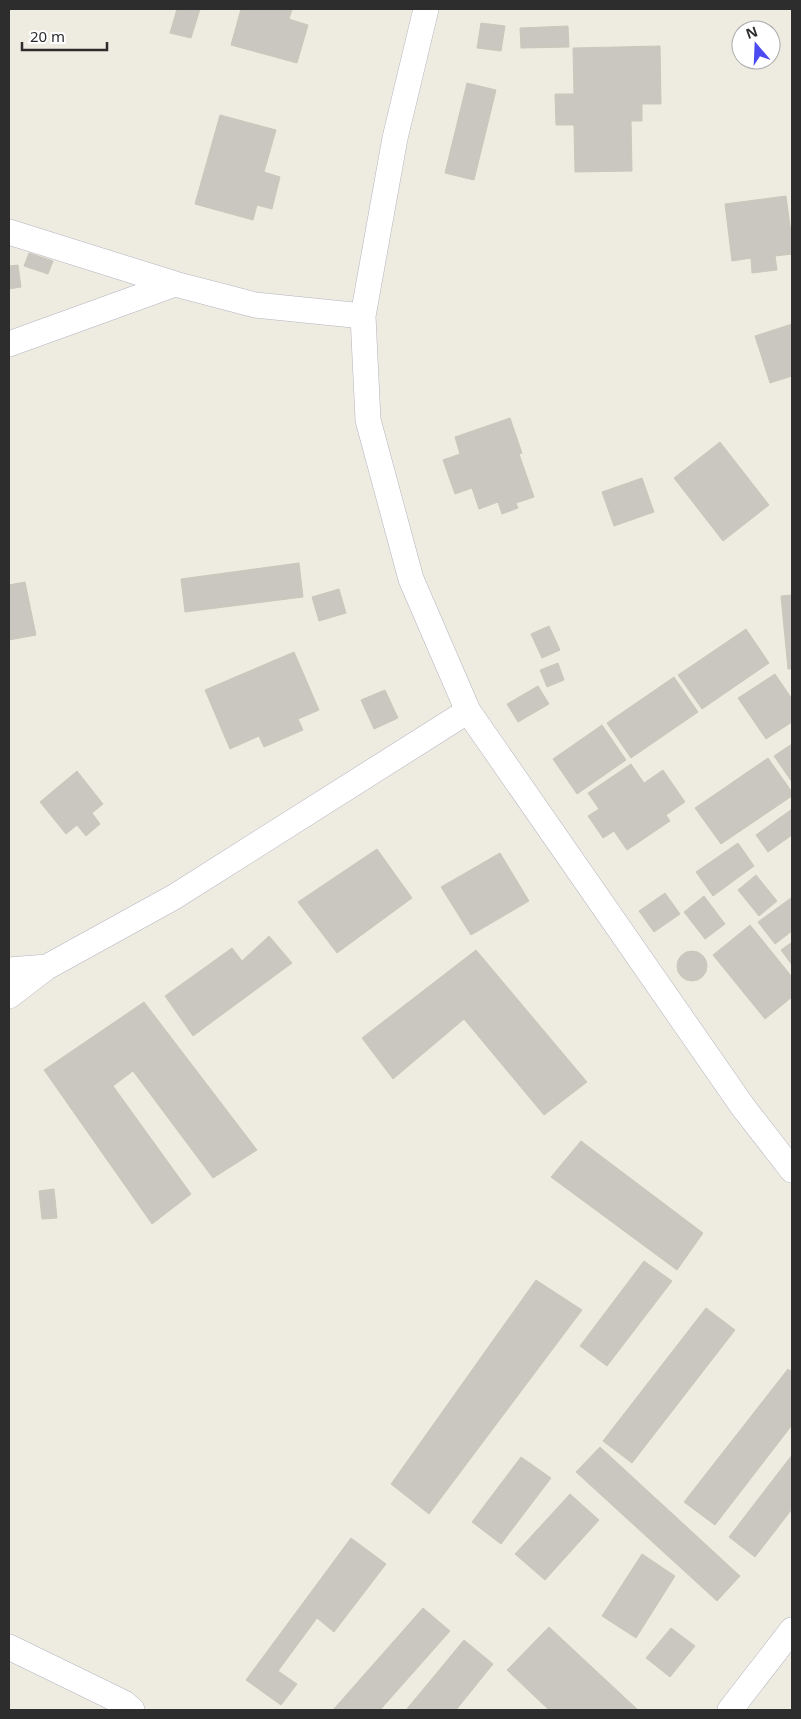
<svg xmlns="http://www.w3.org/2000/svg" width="801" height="1719" font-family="'Noto Sans',sans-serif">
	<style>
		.building { fill: #cac7c0; stroke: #cac7ba }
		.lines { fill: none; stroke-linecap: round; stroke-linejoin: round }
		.street-casing { stroke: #b4b4c0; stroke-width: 26 }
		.street { stroke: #fff; stroke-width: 25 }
	</style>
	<rect width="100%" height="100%" fill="#eeebe1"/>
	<path class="building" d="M 177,9 L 200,9 L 191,38 L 170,33 Z
		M 241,9 L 292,9 L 289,19 L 308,25 L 297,63 L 231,45 Z
		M 481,23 L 505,26 L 501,51 L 477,48 Z
		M 568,26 L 569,47 L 521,48 L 520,28 Z
		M 660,46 L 661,104 L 642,104 L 642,121 L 631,121 L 632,171 L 575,172 L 574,125 L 556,125 L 555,94 L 574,94 L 573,48 Z
		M 467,83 L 496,90 L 474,180 L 445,173 Z
		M 220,115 L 276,130 L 264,172 L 280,177 L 272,209 L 257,205 L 253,220 L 195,204 Z
		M 786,196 L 792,241 L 792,254 L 775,256 L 777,270 L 752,273 L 751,258 L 732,261 L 725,204 Z
		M 29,253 L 53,261 L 48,274 L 24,266 Z
		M 18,265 L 21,287 L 9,289 L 9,266 Z
		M 792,324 L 792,376 L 770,383 L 755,336 Z
		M 510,418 L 522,453 L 519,454 L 534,497 L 516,503 L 518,508 L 502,514 L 498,502 L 479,509 L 472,488 L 455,494 L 443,460 L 460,454 L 455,437 Z
		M 720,442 L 769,505 L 723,541 L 674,478 Z
		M 642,478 L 654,512 L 614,526 L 602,492 Z
		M 299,563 L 303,597 L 185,612 L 181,579 Z
		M 25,582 L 36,635 L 9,640 L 9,585 Z
		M 339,589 L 346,613 L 319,621 L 312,597 Z
		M 792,595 L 792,669 L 788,669 L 781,596 Z
		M 549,626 L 560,650 L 542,658 L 531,634 Z
		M 746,629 L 769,663 L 702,709 L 678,675 Z
		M 294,652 L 319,710 L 298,719 L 303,730 L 264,747 L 259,736 L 230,749 L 205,690 Z
		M 558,663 L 564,680 L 547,687 L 540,670 Z
		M 775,674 L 792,699 L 792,722 L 766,739 L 738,698 Z
		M 674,677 L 698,712 L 631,758 L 607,723 Z
		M 538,686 L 549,704 L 518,722 L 507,704 Z
		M 385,690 L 398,718 L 374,729 L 361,700 Z
		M 602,725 L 626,760 L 577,794 L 553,759 Z
		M 792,744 L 792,782 L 774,756 Z
		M 768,758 L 792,792 L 792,796 L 721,844 L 695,808 Z
		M 631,764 L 644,783 L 663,770 L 685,802 L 666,815 L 670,821 L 627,850 L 614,831 L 603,838 L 588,816 L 599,809 L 588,793 Z
		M 77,771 L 103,804 L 92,813 L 100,824 L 86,836 L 77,825 L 66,834 L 40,802 Z
		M 792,809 L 792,835 L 768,852 L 756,835 Z
		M 738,843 L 754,866 L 713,896 L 696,872 Z
		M 377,849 L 412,898 L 337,953 L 298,902 Z
		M 500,853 L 529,901 L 471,935 L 441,887 Z
		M 756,875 L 777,901 L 759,916 L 738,890 Z
		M 665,893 L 680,914 L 654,932 L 639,911 Z
		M 704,896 L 725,924 L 705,939 L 684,912 Z
		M 791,898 L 792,900 L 792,931 L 775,944 L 758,922 Z
		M 750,925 L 792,977 L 792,997 L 765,1019 L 713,955 Z
		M 269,936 L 292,963 L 193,1036 L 165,996 L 232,948 L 242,961 Z
		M 792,942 L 792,965 L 781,950 Z
		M 476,950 L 587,1082 L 544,1115 L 464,1019 L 393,1079 L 362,1038 Z
		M677 966a15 15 0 1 1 30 0a15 15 0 1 1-30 0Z
		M 144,1002 L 257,1150 L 213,1178 L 133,1071 L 113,1086 L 191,1194 L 152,1224 L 44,1070 Z
		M 581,1141 L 703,1233 L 677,1270 L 551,1177 Z
		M 54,1189 L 57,1218 L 42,1219 L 39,1191 Z
		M 644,1261 L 672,1281 L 607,1366 L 580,1346 Z
		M 536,1280 L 582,1310 L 429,1514 L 391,1484 Z
		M 706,1308 L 735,1330 L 632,1463 L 603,1441 Z
		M 788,1369 L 792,1372 L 792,1425 L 715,1525 L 684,1502 Z
		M 600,1447 L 740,1576 L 717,1601 L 576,1472 Z
		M 792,1455 L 792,1509 L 755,1557 L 729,1537 Z
		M 521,1457 L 551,1478 L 501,1544 L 472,1522 Z
		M 570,1494 L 599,1520 L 545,1580 L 515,1554 Z
		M 351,1538 L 386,1564 L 334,1632 L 317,1618 L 278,1671 L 297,1684 L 281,1705 L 246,1680 Z
		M 642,1554 L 675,1576 L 636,1638 L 602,1616 Z
		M 423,1608 L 450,1631 L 380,1710 L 333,1710 Z
		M 549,1627 L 638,1710 L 549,1710 L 507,1670 Z
		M 671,1628 L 695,1646 L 670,1677 L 646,1658 Z
		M 464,1640 L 493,1664 L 456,1710 L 406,1710 Z"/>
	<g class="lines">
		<defs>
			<path id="street" d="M 426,9 L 395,138 L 363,316 L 368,420 L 411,579 L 468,711 L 743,1107 L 792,1170
				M 9,232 L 175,284 L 255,305 L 363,316
				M 9,344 L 175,284
				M 9,970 L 47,967
				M 9,996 L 47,967 L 174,897 L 468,711
				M 9,1647 L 124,1703 L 132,1710
				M 730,1710 L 792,1630"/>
		</defs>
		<use href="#street" class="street-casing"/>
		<use href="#street" class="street"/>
	</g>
	<rect width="801" height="1719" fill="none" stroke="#2d2d2d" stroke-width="20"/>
	<g transform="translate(756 45) rotate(341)"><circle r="24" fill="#ffffff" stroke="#ababab"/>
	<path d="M0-4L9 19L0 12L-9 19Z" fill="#4c4bf1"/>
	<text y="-8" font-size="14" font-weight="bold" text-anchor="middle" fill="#2d2d2d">N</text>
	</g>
	<path d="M22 42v8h85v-8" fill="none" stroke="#2d2d2d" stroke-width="2.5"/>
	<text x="30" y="42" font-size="15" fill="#2d2d2d" stroke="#ffffff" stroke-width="4" paint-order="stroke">20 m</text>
</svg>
